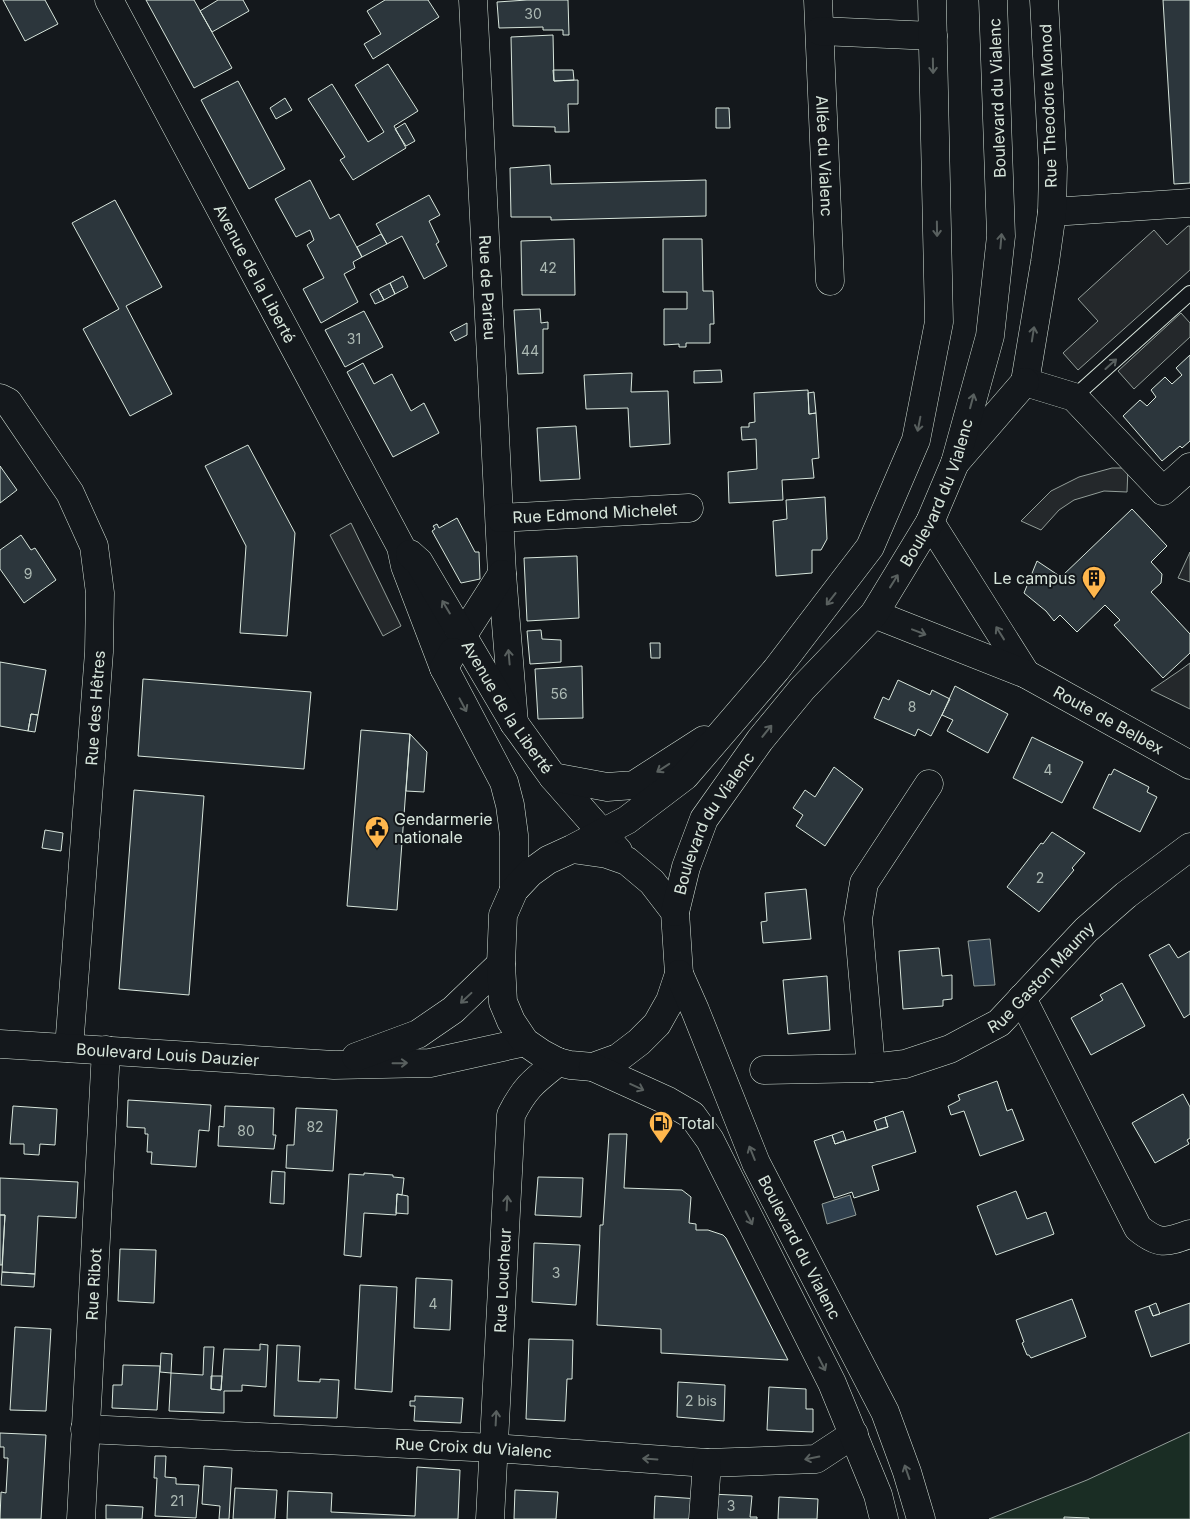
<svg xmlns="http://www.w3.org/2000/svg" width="1190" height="1519" font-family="Inter,sans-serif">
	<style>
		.green { fill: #1a2d24; stroke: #939e99 }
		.parking { fill: #24282b; stroke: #939e99 }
		.water { fill: #2f3f4d; stroke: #939e99 }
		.building { fill: #2c363c; stroke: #d8e6dc }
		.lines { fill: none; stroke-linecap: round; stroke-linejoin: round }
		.lane-casing { stroke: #d8e6dc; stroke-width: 16 }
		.street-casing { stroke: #d8e6dc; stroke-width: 29 }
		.secondary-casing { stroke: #d8e6dc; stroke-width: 29 }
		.primary-casing { stroke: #d8e6dc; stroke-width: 29 }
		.lane { stroke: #14181c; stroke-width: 14 }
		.street { stroke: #14181c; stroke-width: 28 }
		.secondary { stroke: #14181c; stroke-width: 28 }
		.primary { stroke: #14181c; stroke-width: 28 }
		.oneway { stroke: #59605f }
		.labels { text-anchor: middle; stroke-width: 4; stroke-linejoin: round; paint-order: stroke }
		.number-label { font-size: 14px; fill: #adbab4 }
		.street-label { font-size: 16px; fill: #d8e6dc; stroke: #14181c }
		.poi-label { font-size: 16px; fill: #d8e6dc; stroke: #14181c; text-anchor: start }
	</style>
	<rect width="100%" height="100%" fill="#14181c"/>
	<path class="green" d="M 1190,1432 L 1190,1519 L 989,1519 L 1087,1480 Z"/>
	<path class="parking" d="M 1188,226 L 1190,226 L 1190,270 L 1078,370 L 1063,353 L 1098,321 L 1078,299 L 1154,230 L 1167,245 Z
		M 1181,313 L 1190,323 L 1190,337 L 1134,389 L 1118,371 Z
		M 1112,468 L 1128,468 L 1127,492 L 1104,491 L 1074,500 L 1059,510 L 1041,530 L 1021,521 L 1051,491 L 1079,477 Z
		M 351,523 L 401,626 L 383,636 L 330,535 Z
		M 1190,552 L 1190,582 L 1178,578 Z
		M 1190,663 L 1190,709 L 1151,690 L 1179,671 Z"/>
	<path class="water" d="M 990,939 L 995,985 L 974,986 L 968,941 Z
		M 850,1195 L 856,1215 L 827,1224 L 822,1204 Z"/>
	<path class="building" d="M 3,0 L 45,0 L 58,24 L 25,41 Z
		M 146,0 L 194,0 L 232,68 L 194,88 Z
		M 218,0 L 243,0 L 249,11 L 212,32 L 200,11 Z
		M 385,0 L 428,0 L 439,17 L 373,59 L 364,44 L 381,34 L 367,11 Z
		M 527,0 L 568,0 L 569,35 L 563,35 L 563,30 L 543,30 L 543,27 L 499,28 L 497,2 Z
		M 1163,0 L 1190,0 L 1190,183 L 1174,184 Z
		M 553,35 L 554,81 L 578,80 L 578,104 L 568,104 L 569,132 L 555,132 L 555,127 L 513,126 L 511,37 Z
		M 388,64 L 418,111 L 394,126 L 406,148 L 353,180 L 340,160 L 345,157 L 308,99 L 332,84 L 368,142 L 384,132 L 355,85 Z
		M 553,70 L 573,70 L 574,80 L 554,81 Z
		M 238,81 L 285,169 L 249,189 L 201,100 Z
		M 285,98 L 292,110 L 276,119 L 270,108 Z
		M 716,108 L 729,108 L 730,128 L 716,128 Z
		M 405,123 L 415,141 L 406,146 L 395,129 Z
		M 550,165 L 551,184 L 706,180 L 706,216 L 551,220 L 551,217 L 511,217 L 510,168 Z
		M 310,180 L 330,219 L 339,214 L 362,257 L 353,262 L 355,268 L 344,274 L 358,302 L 321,323 L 303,289 L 324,278 L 307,245 L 314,240 L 310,230 L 296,237 L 275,199 Z
		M 429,195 L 440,215 L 429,221 L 439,242 L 436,244 L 447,266 L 424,279 L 402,236 L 387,244 L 376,224 Z
		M 115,200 L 162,287 L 126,306 L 172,394 L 130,416 L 83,329 L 119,309 L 72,223 Z
		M 381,234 L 387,244 L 362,257 L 357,247 Z
		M 574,239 L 575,295 L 522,295 L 521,241 Z
		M 663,239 L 702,239 L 703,291 L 713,291 L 714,324 L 710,324 L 710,343 L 686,343 L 686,347 L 679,347 L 679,344 L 664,345 L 664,309 L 687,309 L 687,292 L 663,292 Z
		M 403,276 L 408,287 L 395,294 L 390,283 Z
		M 390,283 L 395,294 L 384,300 L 378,289 Z
		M 378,289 L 384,300 L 375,304 L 370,294 Z
		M 540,309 L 541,323 L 548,322 L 548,329 L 543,329 L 543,373 L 518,374 L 514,310 Z
		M 364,311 L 383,347 L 345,367 L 325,330 Z
		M 467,323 L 467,335 L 455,341 L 450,332 Z
		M 1190,355 L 1190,441 L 1182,448 L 1180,446 L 1162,461 L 1123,416 L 1140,400 L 1147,406 L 1156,397 L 1151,390 L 1165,377 L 1172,384 L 1182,375 L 1176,368 Z
		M 363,363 L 374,384 L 392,374 L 411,411 L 424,403 L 439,433 L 393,457 L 347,372 Z
		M 721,370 L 722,382 L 694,383 L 694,371 Z
		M 632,373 L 631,392 L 668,391 L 670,444 L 630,447 L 628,408 L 586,409 L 584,375 Z
		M 808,390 L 809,414 L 816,413 L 819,458 L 812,459 L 814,478 L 782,480 L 783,500 L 729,503 L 728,472 L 757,469 L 756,439 L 742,440 L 741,427 L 749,427 L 749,423 L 755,422 L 754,393 Z
		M 814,392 L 816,413 L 809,414 L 808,393 Z
		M 576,426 L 580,479 L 540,481 L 537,428 Z
		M 248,445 L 295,533 L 287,636 L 240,633 L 246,546 L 205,466 Z
		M 0,466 L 17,490 L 0,503 Z
		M 825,497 L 827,539 L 821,550 L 812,550 L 812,573 L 776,576 L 773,521 L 787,519 L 786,500 Z
		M 1132,509 L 1167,546 L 1151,562 L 1162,574 L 1161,583 L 1151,592 L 1190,634 L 1190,653 L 1163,678 L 1114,625 L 1120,620 L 1105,605 L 1077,632 L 1060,615 L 1054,621 L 1046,611 L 1024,593 L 1037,561 L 1061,577 Z
		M 457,518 L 475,552 L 479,552 L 480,579 L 461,583 L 432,531 L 435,529 L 433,526 L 437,524 L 439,528 Z
		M 21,535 L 31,550 L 35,548 L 56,580 L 24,603 L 0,569 L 0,550 Z
		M 577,556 L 579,618 L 527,621 L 524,558 Z
		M 541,630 L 542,639 L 561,640 L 561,662 L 530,664 L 527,631 Z
		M 650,643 L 660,643 L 660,658 L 651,658 Z
		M 0,662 L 46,670 L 38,715 L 31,714 L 28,731 L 0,726 Z
		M 582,666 L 583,718 L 538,719 L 535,669 Z
		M 143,679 L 311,692 L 304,769 L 138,756 Z
		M 898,680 L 930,695 L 932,690 L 950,699 L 931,736 L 918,729 L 915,736 L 874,718 L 883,697 L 889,700 Z
		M 955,686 L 1008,714 L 988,753 L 947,731 L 953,720 L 942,715 Z
		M 31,714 L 38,715 L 35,732 L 28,731 Z
		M 361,730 L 410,734 L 397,910 L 347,906 Z
		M 410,734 L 427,752 L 424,792 L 406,791 Z
		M 1032,737 L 1083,762 L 1062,803 L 1013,778 Z
		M 834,767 L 863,789 L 825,846 L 796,826 L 803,815 L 793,808 L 805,790 L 815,797 Z
		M 1114,769 L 1149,787 L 1147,792 L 1157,797 L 1140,832 L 1093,808 L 1109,774 L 1111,775 Z
		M 134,790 L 204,796 L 189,995 L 119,989 Z
		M 45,830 L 63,833 L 61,851 L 42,848 Z
		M 1052,832 L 1085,853 L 1072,868 L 1074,870 L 1039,912 L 1007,887 L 1041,843 L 1043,844 Z
		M 806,889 L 811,939 L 763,943 L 761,922 L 767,921 L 765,893 Z
		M 1169,944 L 1178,958 L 1190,951 L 1190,1014 L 1184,1018 L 1149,955 Z
		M 939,948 L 942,976 L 952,975 L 952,999 L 943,1000 L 943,1006 L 903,1009 L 899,951 Z
		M 827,976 L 830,1030 L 788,1034 L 783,980 Z
		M 1122,983 L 1145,1026 L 1091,1055 L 1071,1018 L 1103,1000 L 1100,995 Z
		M 997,1081 L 1007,1111 L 1012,1109 L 1024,1140 L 980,1156 L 964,1111 L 951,1115 L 948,1106 L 960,1100 L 958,1095 Z
		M 1183,1094 L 1190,1107 L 1190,1138 L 1187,1140 L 1189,1144 L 1155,1163 L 1132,1123 Z
		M 128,1100 L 211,1105 L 209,1131 L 199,1130 L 196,1167 L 151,1164 L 152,1152 L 147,1152 L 148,1134 L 145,1134 L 145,1128 L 127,1127 Z
		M 13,1106 L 57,1109 L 55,1145 L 40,1144 L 39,1155 L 24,1154 L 24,1144 L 10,1144 Z
		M 225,1106 L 274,1108 L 273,1135 L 276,1135 L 274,1149 L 218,1146 L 219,1126 L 224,1127 Z
		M 296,1108 L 337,1110 L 333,1171 L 286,1168 L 287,1145 L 294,1145 Z
		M 903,1111 L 916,1152 L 872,1166 L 879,1190 L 854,1198 L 852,1192 L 834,1198 L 814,1141 L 832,1135 L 835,1144 L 888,1127 L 885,1117 Z
		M 885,1117 L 888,1127 L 877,1130 L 874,1121 Z
		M 843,1131 L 846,1140 L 835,1144 L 832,1135 Z
		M 609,1134 L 627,1134 L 624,1188 L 682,1190 L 691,1197 L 689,1223 L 696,1224 L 696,1230 L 708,1230 L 723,1235 L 726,1238 L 788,1360 L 661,1353 L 661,1329 L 597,1325 L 600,1225 L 603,1225 Z
		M 272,1171 L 285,1172 L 284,1204 L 270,1203 Z
		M 364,1173 L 393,1175 L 393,1177 L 404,1178 L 402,1195 L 397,1194 L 396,1215 L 364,1213 L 361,1257 L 344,1255 L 349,1174 L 364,1175 Z
		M 538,1177 L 583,1178 L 581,1217 L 535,1215 Z
		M 0,1178 L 78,1182 L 76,1218 L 38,1216 L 35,1274 L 2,1272 L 5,1215 L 0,1215 Z
		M 1016,1191 L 1027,1219 L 1046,1212 L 1054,1234 L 996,1255 L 977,1206 Z
		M 397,1194 L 408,1196 L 408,1214 L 396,1213 Z
		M 0,1215 L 5,1215 L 2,1265 L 0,1265 Z
		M 534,1243 L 580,1245 L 576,1305 L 532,1302 Z
		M 120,1249 L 156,1250 L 154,1303 L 118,1301 Z
		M 2,1272 L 35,1274 L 34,1287 L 1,1285 Z
		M 416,1278 L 452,1280 L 450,1330 L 414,1328 Z
		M 360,1285 L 397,1287 L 392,1392 L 355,1389 Z
		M 1072,1299 L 1086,1337 L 1031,1358 L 1029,1355 L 1027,1355 L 1022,1343 L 1024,1342 L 1016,1320 Z
		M 1156,1303 L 1160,1314 L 1153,1316 L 1149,1306 Z
		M 1190,1303 L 1190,1343 L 1151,1357 L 1135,1311 L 1149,1306 L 1153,1316 Z
		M 15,1327 L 51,1329 L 46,1411 L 10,1410 Z
		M 529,1339 L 573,1340 L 572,1379 L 567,1379 L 565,1421 L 526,1419 Z
		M 260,1344 L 268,1345 L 266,1387 L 242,1385 L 242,1391 L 224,1391 L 224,1413 L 169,1411 L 171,1373 L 203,1375 L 204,1347 L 214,1347 L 211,1389 L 221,1390 L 224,1349 L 260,1350 Z
		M 277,1345 L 300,1346 L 298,1381 L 320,1382 L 320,1379 L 339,1380 L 337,1418 L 274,1416 Z
		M 161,1353 L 172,1354 L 171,1373 L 160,1372 Z
		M 123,1365 L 160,1366 L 157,1410 L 112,1408 L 113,1385 L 122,1385 Z
		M 211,1376 L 222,1376 L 221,1390 L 211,1389 Z
		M 678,1382 L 725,1385 L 724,1421 L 677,1417 Z
		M 769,1387 L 806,1389 L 806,1409 L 813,1409 L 813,1432 L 767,1430 Z
		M 415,1396 L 463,1398 L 461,1423 L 414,1421 L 415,1406 L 410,1406 L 410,1401 L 415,1401 Z
		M 0,1433 L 46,1435 L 41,1519 L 0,1519 L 1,1492 L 6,1493 L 8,1458 L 4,1458 L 4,1447 L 0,1447 Z
		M 155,1456 L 166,1456 L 165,1477 L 176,1478 L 176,1484 L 199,1485 L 196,1518 L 155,1516 L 157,1478 L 154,1478 Z
		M 204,1466 L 232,1468 L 229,1519 L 219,1519 L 220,1506 L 202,1504 Z
		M 417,1467 L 460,1470 L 458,1519 L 287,1519 L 288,1491 L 332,1493 L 331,1512 L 415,1516 Z
		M 235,1488 L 277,1490 L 275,1519 L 233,1519 Z
		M 515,1490 L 558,1492 L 556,1519 L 514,1519 Z
		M 711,1494 L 752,1496 L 750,1517 L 757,1517 L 757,1519 L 709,1519 Z
		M 655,1496 L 699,1499 L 697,1519 L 654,1519 Z
		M 779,1497 L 818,1499 L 817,1519 L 778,1519 Z
		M 106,1505 L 143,1507 L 142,1519 L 106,1519 Z
		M 1064,1517 L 1089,1518 L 1089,1519 L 1064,1519 Z"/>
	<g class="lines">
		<defs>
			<path id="lane" d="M 1074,397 L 1190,293"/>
			<g id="street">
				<path id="s1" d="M 473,0 L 502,574 L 514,723"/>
				<path id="s2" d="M 818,0 L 830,281"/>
				<path d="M 820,31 L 933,36"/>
				<path d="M 1052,212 L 1190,203"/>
				<path d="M 1025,382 L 1045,262 L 1052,212 L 1053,167 L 1044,0"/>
				<path d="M 1025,382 L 1074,397 L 1163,491 L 1190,467"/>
				<path d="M 0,398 L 8,402 L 70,493 L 94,546 L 100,593 L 99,652 L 69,1048"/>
				<path d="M 955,463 L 1025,382"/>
				<path id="s3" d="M 500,518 L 689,508"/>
				<path d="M 930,522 L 1026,674"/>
				<path id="s4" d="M 874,614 L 1026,674 L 1190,765"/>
				<path d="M 456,646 L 502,574"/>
				<path d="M 1022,998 L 1138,1228 C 1159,1245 1165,1243 1190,1234"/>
				<path d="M 871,1068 L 858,919 L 864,883 L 929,784"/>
				<path id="s5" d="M 764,1070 L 871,1068 L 905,1064 L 950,1049 L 999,1023 L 1086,930 L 1126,895 L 1190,847"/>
				<path id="s6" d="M 85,1429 L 494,1448 L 707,1463 L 816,1459 L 854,1434"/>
				<path id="s7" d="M 81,1519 L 106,1050"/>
				<path id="s8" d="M 490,1519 L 511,1115 C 525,1087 534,1081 558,1062"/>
				<path d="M 703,1519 L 707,1463"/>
			</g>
			<g id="secondary">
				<path id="s9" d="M 109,0 L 401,547 L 405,566 L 444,668"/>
				<path id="s10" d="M 410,554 L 419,562 L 514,723 L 553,777 L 618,851"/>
				<path d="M 453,652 L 444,668 L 504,782 L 510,805 L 514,835 L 514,890"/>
				<path id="s11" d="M 0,1044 L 334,1065 L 430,1063 L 525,1042"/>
				<path d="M 356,1057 L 418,1034 L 453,1010 L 501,964"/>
			</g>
			<g id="primary">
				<path d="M 553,777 L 607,787 L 634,785 L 704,740"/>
				<path d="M 572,849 L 607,854 L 627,861 L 652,882 L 675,912 L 679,974 L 670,1001 L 657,1024 L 639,1042 L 618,1058 L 593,1067 L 570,1065 L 558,1062 L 541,1053 L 525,1042 L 511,1021 L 503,1002 L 501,964 L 503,915 L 514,890 L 530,873 L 548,860 L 572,849 L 627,820 L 685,776 L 776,670 L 870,547 L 916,440 L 939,322 L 932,0"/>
				<path id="s12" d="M 675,912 L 686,867 L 704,819 L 760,740 L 802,689 L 874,614 L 930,522 L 955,463 L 990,336 L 1001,236 L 993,0"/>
				<path id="s13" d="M 679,974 L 695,1010 L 756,1163 L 885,1412 L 907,1472 L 921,1519"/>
				<path d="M 593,1067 L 668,1101 L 692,1115 L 710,1140 L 832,1383 L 878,1495 L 884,1519"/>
			</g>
		</defs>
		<use href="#lane" class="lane-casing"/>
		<use href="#street" class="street-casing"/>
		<use href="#secondary" class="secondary-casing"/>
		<use href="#primary" class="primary-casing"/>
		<use href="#lane" class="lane"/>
		<use href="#street" class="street"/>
		<use href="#secondary" class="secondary"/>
		<use href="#primary" class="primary"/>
	</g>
	<defs><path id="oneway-shaft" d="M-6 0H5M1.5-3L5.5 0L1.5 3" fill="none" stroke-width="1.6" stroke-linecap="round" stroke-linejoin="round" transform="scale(1.25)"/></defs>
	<g class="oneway">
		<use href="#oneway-shaft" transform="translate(933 66) rotate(89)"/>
		<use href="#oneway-shaft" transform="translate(937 229) rotate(89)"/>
		<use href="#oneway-shaft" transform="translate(1001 241) rotate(-85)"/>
		<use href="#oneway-shaft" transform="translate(1033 334) rotate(-81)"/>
		<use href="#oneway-shaft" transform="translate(1111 364) rotate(-42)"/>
		<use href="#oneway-shaft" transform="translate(972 401) rotate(-75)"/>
		<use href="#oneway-shaft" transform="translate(919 424) rotate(101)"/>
		<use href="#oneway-shaft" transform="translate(894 581) rotate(-58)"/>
		<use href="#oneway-shaft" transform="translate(831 599) rotate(128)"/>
		<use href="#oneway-shaft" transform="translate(446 607) rotate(-121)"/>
		<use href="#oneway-shaft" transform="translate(919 632) rotate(21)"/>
		<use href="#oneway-shaft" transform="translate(1000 633) rotate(-122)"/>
		<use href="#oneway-shaft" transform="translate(509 657) rotate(-95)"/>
		<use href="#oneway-shaft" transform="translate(463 705) rotate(62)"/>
		<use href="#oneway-shaft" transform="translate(767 731) rotate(-51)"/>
		<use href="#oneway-shaft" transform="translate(663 768) rotate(147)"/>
		<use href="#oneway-shaft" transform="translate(466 998) rotate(137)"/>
		<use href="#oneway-shaft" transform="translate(400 1063) rotate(-1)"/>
		<use href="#oneway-shaft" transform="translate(637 1087) rotate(25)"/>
		<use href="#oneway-shaft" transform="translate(752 1153) rotate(-112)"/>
		<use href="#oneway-shaft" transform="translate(507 1203) rotate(-87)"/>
		<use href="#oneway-shaft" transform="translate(749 1218) rotate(63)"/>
		<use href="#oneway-shaft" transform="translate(822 1364) rotate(63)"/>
		<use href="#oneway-shaft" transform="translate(496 1418) rotate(-87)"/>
		<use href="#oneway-shaft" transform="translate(812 1458) rotate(169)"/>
		<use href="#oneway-shaft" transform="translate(650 1459) rotate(-176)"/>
		<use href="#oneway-shaft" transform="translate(907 1472) rotate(-109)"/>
	</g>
	<defs>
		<symbol id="building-pin" viewBox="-11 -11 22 30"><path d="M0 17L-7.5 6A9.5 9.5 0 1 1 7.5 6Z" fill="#ffb74d" stroke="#14181c"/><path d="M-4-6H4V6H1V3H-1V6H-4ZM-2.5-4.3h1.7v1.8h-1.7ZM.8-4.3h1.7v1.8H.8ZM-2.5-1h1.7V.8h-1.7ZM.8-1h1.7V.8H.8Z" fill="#111"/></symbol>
		<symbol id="civic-pin" viewBox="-11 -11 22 30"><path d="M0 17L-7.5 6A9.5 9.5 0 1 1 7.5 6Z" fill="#ffb74d" stroke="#14181c"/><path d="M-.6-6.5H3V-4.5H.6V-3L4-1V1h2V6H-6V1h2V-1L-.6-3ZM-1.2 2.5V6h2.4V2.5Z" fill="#111"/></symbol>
		<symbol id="fuel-pin" viewBox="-11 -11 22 30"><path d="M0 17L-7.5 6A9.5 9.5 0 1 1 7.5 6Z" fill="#ffb74d" stroke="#14181c"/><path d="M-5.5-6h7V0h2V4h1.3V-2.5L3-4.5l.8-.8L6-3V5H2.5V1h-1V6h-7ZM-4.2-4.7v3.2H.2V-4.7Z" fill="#111"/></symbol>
	</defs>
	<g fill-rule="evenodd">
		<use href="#building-pin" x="1080" y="564" width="28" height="38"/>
		<use href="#civic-pin" x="363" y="814" width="28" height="38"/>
		<use href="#fuel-pin" x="647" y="1109" width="28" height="38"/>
	</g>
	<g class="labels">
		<g class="number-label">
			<text x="533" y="19">30</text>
			<text x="548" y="273">42</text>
			<text x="354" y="344">31</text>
			<text x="530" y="356">44</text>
			<text x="28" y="579">9</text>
			<text x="559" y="699">56</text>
			<text x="912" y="712">8</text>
			<text x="1048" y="775">4</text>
			<text x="1040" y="883">2</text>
			<text x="315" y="1132">82</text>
			<text x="246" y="1136">80</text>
			<text x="556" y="1278">3</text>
			<text x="433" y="1309">4</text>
			<text x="701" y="1406">2 bis</text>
			<text x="177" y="1506">21</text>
			<text x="731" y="1511">3</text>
		</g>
		<g class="street-label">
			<text transform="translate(997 98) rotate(-92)" y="6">Boulevard du Vialenc</text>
			<text transform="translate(1048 106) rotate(-92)" y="6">Rue Theodore Monod</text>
			<text dy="6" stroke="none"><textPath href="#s2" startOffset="156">Allée du Vialenc</textPath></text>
			<text dy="6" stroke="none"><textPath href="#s9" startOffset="310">Avenue de la Liberté</textPath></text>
			<text dy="6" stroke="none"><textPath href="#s1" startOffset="288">Rue de Parieu</textPath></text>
			<text dy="6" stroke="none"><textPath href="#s12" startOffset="502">Boulevard du Vialenc</textPath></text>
			<text dy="6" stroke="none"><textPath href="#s3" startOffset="95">Rue Edmond Michelet</textPath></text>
			<text dy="6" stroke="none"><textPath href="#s10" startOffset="182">Avenue de la Liberté</textPath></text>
			<text transform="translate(95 708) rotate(-86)" y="6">Rue des Hêtres</text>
			<text dy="6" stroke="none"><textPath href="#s4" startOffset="258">Route de Belbex</textPath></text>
			<text dy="6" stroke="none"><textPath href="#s12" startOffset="98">Boulevard du Vialenc</textPath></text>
			<text dy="6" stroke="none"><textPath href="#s5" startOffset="306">Rue Gaston Maumy</textPath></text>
			<text dy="6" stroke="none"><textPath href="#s11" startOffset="168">Boulevard Louis Dauzier</textPath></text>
			<text dy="6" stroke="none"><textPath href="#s13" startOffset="299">Boulevard du Vialenc</textPath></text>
			<text dy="6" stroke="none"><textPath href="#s8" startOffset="239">Rue Loucheur</textPath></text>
			<text dy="6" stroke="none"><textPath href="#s7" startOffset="235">Rue Ribot</textPath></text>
			<text dy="6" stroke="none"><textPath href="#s6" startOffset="389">Rue Croix du Vialenc</textPath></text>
		</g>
		<g class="poi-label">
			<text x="1076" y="584" text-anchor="end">Le campus</text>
			<text x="394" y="825">Gendarmerie<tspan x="394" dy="18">nationale</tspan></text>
			<text x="678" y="1129">Total</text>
		</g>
	</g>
</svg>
